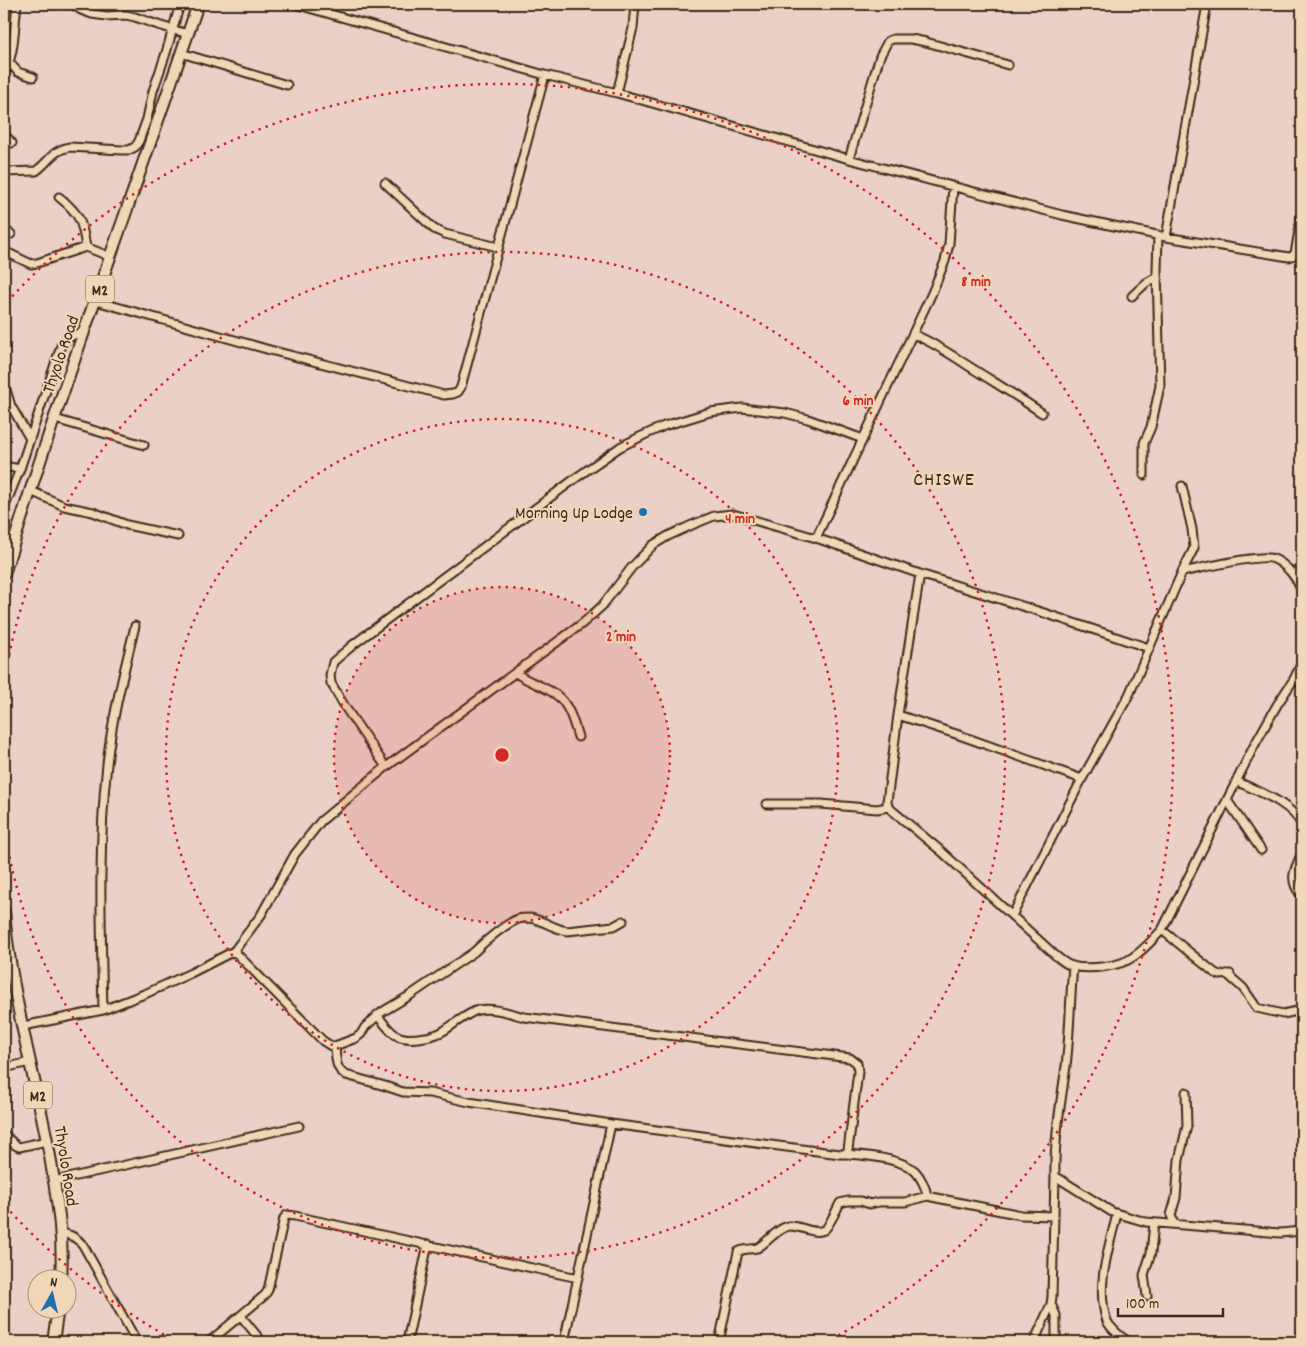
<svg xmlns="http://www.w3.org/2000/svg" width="1306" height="1346" font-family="Dekko,sans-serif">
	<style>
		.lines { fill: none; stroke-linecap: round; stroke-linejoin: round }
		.minor-casing { stroke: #3b2a1e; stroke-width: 11 }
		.highway-casing { stroke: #3b2a1e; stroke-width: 14 }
		.minor { stroke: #efd7b7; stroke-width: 7 }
		.highway { stroke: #efd7b7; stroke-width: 10 }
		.ring { fill: none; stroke: #d62828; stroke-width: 2.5; stroke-dasharray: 2.5 5 }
		.poi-dot { fill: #1f6fb2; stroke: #efd7b7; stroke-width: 2 }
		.labels { text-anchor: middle; stroke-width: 4; stroke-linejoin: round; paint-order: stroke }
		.shield { fill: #efd7b7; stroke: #715e4c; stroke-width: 1 }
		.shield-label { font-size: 16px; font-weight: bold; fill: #3b2a1e }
		.street-label { font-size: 18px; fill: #3b2a1e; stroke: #efd7b7 }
		.poi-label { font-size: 18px; fill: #3b2a1e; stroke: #efd7b7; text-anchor: end }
		.quarter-label { font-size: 20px; letter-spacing: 1px; fill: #3b2a1e; stroke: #efd7b7 }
		.centre { fill: #d62828; stroke: #efd7b7; stroke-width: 2.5 }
		.ring-label { font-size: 15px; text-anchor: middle; font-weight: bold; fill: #d62828; stroke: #efd7b7; stroke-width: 4; stroke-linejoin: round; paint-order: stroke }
	</style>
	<rect width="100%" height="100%" fill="#ead0c6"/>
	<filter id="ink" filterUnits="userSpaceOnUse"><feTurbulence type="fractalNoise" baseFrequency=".02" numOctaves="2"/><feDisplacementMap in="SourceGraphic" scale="10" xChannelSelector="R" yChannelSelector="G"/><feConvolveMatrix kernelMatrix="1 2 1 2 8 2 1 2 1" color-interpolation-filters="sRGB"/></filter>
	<g filter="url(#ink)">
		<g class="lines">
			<defs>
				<path id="minor" d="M 73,4 L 81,10 L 92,14 L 106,16 L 126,15 L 135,17 L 158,25 L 188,34
					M 295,4 L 545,75 L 617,93 L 849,159 L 1062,215 L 1166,237 L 1289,257 L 1292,256 L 1295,254 L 1302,213
					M 181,53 L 287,85
					M 9,62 L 18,72 L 33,77
					M 4,75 C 15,54 14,27 17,4
					M 617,93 L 633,28 L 635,4
					M 4,134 L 12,143
					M 849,159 L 880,56 L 888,41 L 893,39 L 911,39 L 926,42 L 1008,65
					M 4,172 L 36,171 C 50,161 52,150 70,147 L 122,150 L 129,150 L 135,147 L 139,141 L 147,119 L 153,91 L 166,53 L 180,4
					M 385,183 L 434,229 L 445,234 L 498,247
					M 59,197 C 80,214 82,221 86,247
					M 4,230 L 11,234
					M 1166,237 L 1207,4
					M 4,251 L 31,264 L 37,263 L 86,247 L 111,257
					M 1132,296 L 1146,283 L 1157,277
					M 96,301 L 270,350 L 444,395 L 453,394 L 458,392 L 461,387 L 545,75
					M 913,334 C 932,342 949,353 967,365 C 992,381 1017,396 1042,413
					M 4,383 L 11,406 L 30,439
					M 55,419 L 144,445
					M 4,466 L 20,469
					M 1144,475 L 1144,443 L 1151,427 L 1160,386 L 1157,270 L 1158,235
					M 31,491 L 64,506 L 93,512 L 127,525 L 178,536
					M 4,509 L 20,469 L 61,346 C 68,336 73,335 84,332
					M 4,535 L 15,539
					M 816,538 L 932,293 L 945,261 L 949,244 L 953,187
					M 1182,572 L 1194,548 L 1192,529 L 1182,486
					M 920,574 L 898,715 L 887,802 L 888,807 L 941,851 L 1055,955 C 1060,959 1065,964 1072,966 C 1087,970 1120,967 1133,957 C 1144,950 1153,939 1162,930 L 1254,746 L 1277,705 L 1294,679 L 1302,662
					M 1293,574 L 1302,569
					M 516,673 C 529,683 547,686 560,698 C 570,708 574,724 578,737
					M 1294,679 L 1302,683
					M 898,715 L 959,735 L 1082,779
					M 386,767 L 345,707 L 331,683 L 330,675 L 333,662 L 354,644 L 580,475 L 620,447 L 642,436 L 664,426 L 710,412 L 742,408 L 785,413 L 808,419 L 863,439
					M 1236,781 C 1259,792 1290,802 1302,825
					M 1227,800 L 1261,850
					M 767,804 L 821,804 L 877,809 L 888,807
					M 1302,853 C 1294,870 1288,881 1302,896
					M 1012,916 L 1082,779 L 1129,695 L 1182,572 C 1198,569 1262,553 1274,559 C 1287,565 1297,578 1302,591
					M 1162,930 L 1215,973 L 1220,975 L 1230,974
					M 234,951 L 323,1041 L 331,1046 L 335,1046 L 356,1038 L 361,1034 L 365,1027 L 382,1012 L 409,996 L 474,952 C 483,943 505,924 518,919 C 521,918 526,918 530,918 C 543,920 554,929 567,931 L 614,926 L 623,921
					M 1227,974 L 1243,988 L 1257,1008 L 1283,1014 L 1302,1010
					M 103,1010 C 101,928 98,846 107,764 C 112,717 124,672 135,626
					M 23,1026 L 103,1010 L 147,993 L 191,973 L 234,951 L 261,915 L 295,854 L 321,821 L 386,767 L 583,623 L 602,606 L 632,567 L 653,545 L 668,536 L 692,525 L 714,516 L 733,514 L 816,538 L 920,574 L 1041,612 L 1149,648
					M 335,1046 C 336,1057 335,1070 346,1075 L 385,1086 L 403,1092 L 430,1093 L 469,1102 L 611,1124 L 840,1154 L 845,1154 L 848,1150 L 858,1072 L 857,1063 L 850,1058 L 524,1017 C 510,1013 493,1007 478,1010 C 468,1013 454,1024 445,1030 C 435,1037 406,1042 396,1035 C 389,1031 383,1022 377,1015
					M 4,1068 L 30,1062
					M 4,1134 L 15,1145 L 19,1147 L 47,1141
					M 845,1154 C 865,1155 900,1158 915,1171 C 921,1177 926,1188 927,1196
					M 1055,1176 L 1112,1212 L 1146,1222 L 1280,1233 L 1302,1231
					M 54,1181 L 299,1126
					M 1117,1214 C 1109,1247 1095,1288 1107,1321 C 1110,1328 1123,1339 1130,1342
					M 1174,1224 L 1171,1215 L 1176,1198 L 1179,1160 L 1187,1126 L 1186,1092
					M 61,1233 C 71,1235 76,1237 83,1245 L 137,1342
					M 1147,1296 L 1144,1275 L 1151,1253 L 1154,1223
					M 1051,1304 L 1056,1315 L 1056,1342
					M 241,1316 L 262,1342
					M 209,1342 L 265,1295 L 268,1290 L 284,1218 L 287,1215 L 295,1216 L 578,1278
					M 407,1342 L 428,1244
					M 564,1342 L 611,1124
					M 719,1342 L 738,1252 C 744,1248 750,1250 757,1248 C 767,1243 777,1228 789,1226 C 801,1225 813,1235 824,1230 C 828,1228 837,1209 840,1203 L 848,1201 L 861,1201 L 870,1204 L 879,1202 L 905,1202 L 927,1196 L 1021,1215 L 1054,1216
					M 1034,1342 L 1051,1304 L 1052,1297 L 1055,1176 C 1054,1139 1061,1102 1066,1066 C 1070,1033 1070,999 1073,966"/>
				<path id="highway" d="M 4,574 C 63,382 134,194 198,4
					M 4,912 C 11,997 36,1078 51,1162 C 57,1200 64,1239 61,1278
					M 53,1342 L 58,1308"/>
			</defs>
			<use href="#minor" class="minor-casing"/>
			<use href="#highway" class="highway-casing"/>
			<use href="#minor" class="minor"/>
			<use href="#highway" class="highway"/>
		</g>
	</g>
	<circle cx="502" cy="755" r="168" fill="#d62828" fill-opacity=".12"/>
	<g class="ring">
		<circle cx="502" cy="755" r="168"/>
		<circle cx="502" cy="755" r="336"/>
		<path d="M4 685A503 503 0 1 1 4 825"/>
		<path d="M177 1342A671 671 0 0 1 7 1208M7 302A671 671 0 1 1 827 1342"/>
	</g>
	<circle class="poi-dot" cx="643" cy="512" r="5"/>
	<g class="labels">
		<g class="shield">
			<rect x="86" y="275.5" width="28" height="27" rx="4"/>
			<rect x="24" y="1081.5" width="28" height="27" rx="4"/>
		</g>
		<g class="shield-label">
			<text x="100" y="295">M2</text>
			<text x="38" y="1101">M2</text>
		</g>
		<g class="street-label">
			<text transform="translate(60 354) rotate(-71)" y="6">Thyolo Road</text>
			<text transform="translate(67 1166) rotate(81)" y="6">Thyolo Road</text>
		</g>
		<g class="poi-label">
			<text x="633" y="518">Morning Up Lodge</text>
		</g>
		<g class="quarter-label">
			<text x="944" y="485">CHISWE</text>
		</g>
	</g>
	<circle cx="502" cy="755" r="8" class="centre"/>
	<g class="ring-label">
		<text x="976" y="286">8 min</text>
		<text x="858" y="405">6 min</text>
		<text x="740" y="523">4 min</text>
		<text x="621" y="641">2 min</text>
	</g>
	<rect width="1306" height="1346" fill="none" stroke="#efd7b7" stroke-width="20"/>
	<rect x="10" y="10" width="1286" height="1326" fill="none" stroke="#3b2a1e" stroke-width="2" filter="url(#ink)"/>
	<g transform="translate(52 1294) rotate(8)"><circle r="24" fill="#efd7b7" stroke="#a7927a"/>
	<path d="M0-4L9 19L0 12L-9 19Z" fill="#1f6fb2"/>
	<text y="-8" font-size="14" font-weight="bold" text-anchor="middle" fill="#3b2a1e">N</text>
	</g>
	<path d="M1118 1308v8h105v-8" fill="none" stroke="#3b2a1e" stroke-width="2.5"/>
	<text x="1126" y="1308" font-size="15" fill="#3b2a1e" stroke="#efd7b7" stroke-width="4" paint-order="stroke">100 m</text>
</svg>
